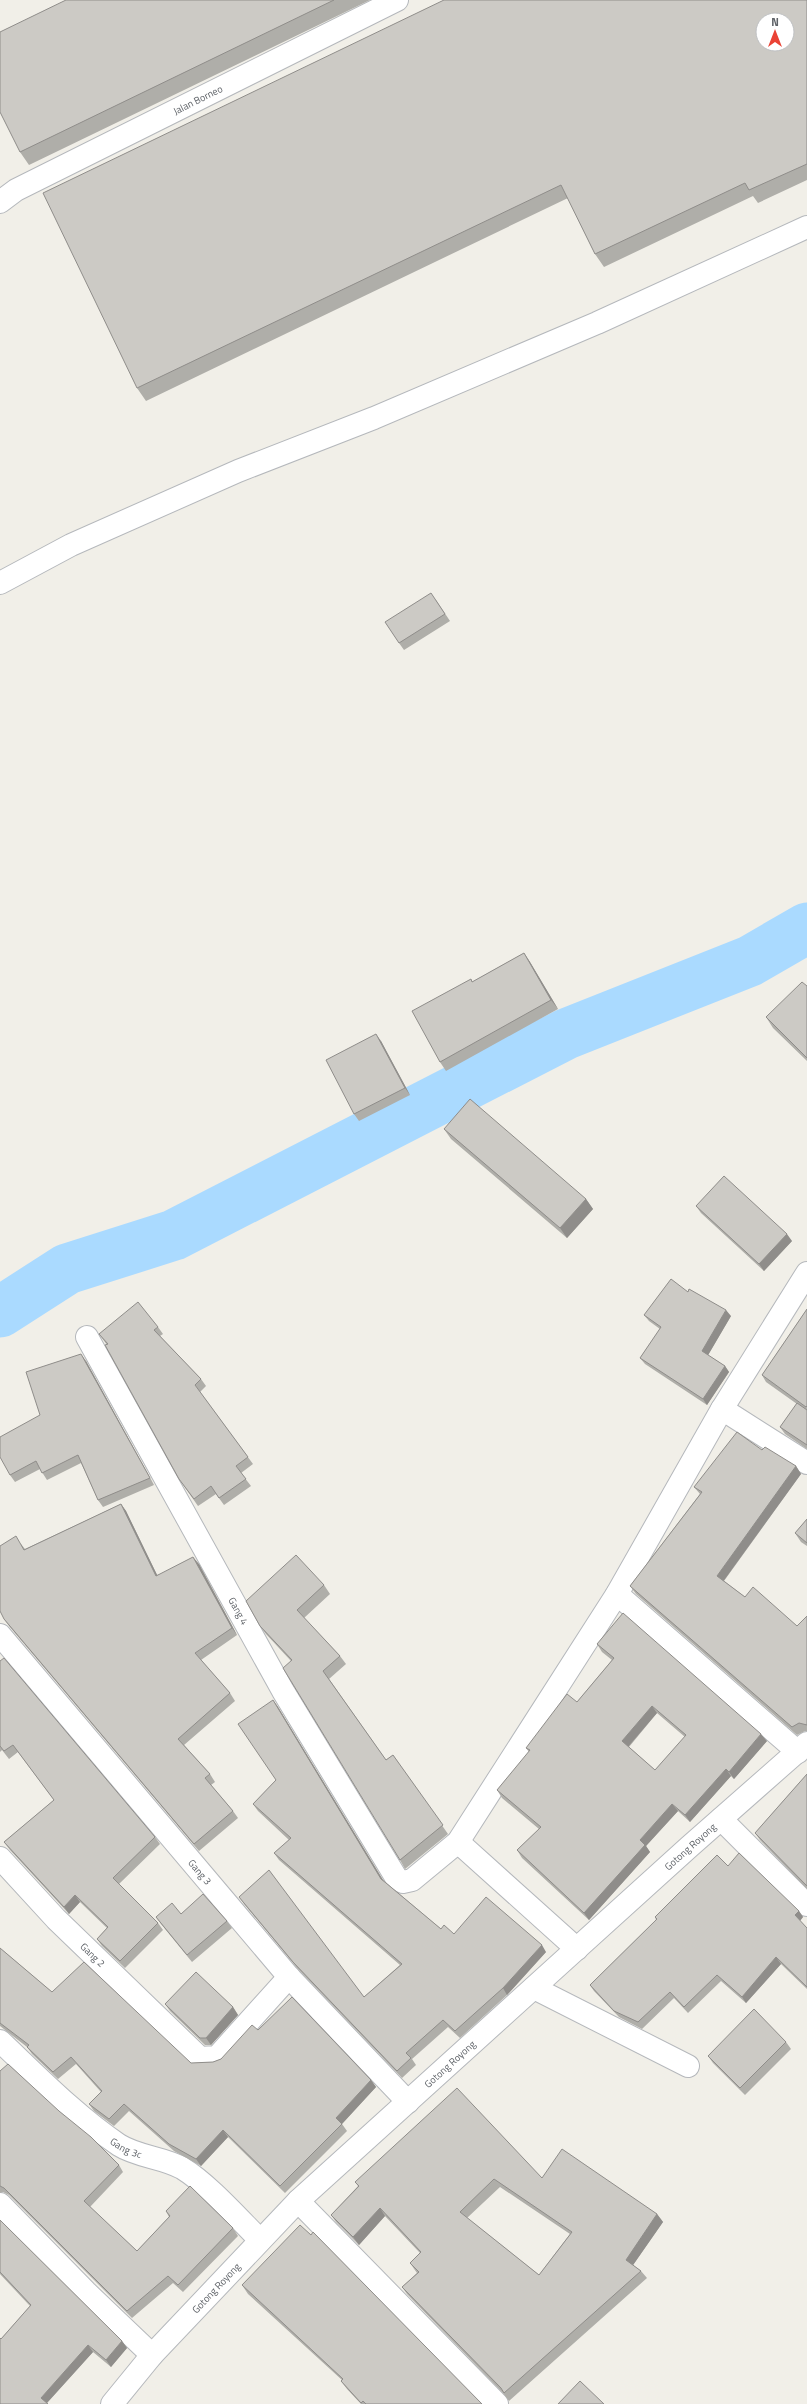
<svg xmlns="http://www.w3.org/2000/svg" width="807" height="2404" font-family="'Titillium Web',sans-serif">
	<style>
		.lines { fill: none; stroke-linecap: round; stroke-linejoin: round }
		.river { stroke: #aadaff; stroke-width: 51 }
		.minor-casing { stroke: #b5b8bc; stroke-width: 24 }
		.minor { stroke: #fff; stroke-width: 22 }
		.wall { fill: #afaea9; fill-rule: evenodd }
		.shaded-wall { fill: #8f8d8a }
		.building { fill: #cccac5; stroke: #8f8d8a; fill-rule: evenodd }
		.labels { text-anchor: middle; stroke-width: 3; stroke-linejoin: round; paint-order: stroke }
		.street-label { font-size: 10px; fill: #5f6368; stroke: #fff }
	</style>
	<rect width="100%" height="100%" fill="#f1efe8"/>
	<g class="lines">
		<path class="river" d="M 0,1312 L 67,1269 L 174,1235 L 566,1034 L 750,961 L 807,928"/>
		<defs>
			<g id="minor">
				<path id="s1" d="M 0,202 L 16,190 L 397,0"/>
				<path d="M 0,583 L 71,545 L 238,471 L 374,418 L 597,323 L 807,227"/>
				<path id="s2" d="M 87,1337 L 283,1691 L 397,1879 L 403,1882 L 412,1880 L 458,1842 L 617,1594 L 722,1409 L 807,1273"/>
				<path d="M 722,1409 L 807,1463"/>
				<path d="M 617,1594 L 798,1752"/>
				<path id="s3" d="M 0,1635 L 289,1977 L 408,2102"/>
				<path d="M 721,1819 L 807,1905"/>
				<path d="M 458,1842 L 577,1949"/>
				<path id="s4" d="M 0,1858 L 56,1919 L 200,2058 L 217,2057 L 289,1977"/>
				<path d="M 534,1988 L 688,2066"/>
				<path id="s5" d="M 0,2041 C 38,2077 76,2116 119,2145 C 138,2157 162,2157 182,2168 C 208,2184 238,2218 260,2240"/>
				<path d="M 298,2201 L 497,2404"/>
				<path d="M 0,2204 L 86,2292 L 152,2355"/>
				<path id="s6" d="M 112,2404 L 152,2355 L 298,2201 L 689,1847 L 807,1743"/>
			</g>
		</defs>
		<use href="#minor" class="minor-casing"/>
		<use href="#minor" class="minor"/>
	</g>
	<path class="wall" d="M 66,0 L 370,0 L 29,165 L 20,152 Z
		M 807,0 L 807,180 L 758,203 L 753,196 L 604,267 L 595,254 L 568,198 L 146,401 L 137,388 Z
		M 436,600 L 450,621 L 404,650 L 399,643 Z
		M 524,953 L 530,962 L 558,1009 L 446,1071 L 440,1062 L 472,982 Z
		M 807,986 L 807,1061 L 773,1028 L 766,1017 Z
		M 381,1041 L 410,1095 L 359,1121 L 354,1114 Z
		M 444,1129 L 586,1199 L 593,1209 L 567,1238 L 451,1139 Z
		M 696,1206 L 792,1241 L 764,1271 L 701,1213 Z
		M 807,1309 L 807,1449 L 785,1434 L 780,1427 L 797,1404 L 766,1382 L 762,1375 Z
		M 644,1315 L 731,1316 L 708,1355 L 725,1366 L 729,1372 L 707,1405 L 645,1364 L 640,1358 L 660,1329 L 649,1321 Z
		M 158,1327 L 163,1334 L 160,1336 L 201,1379 L 206,1386 L 200,1392 L 253,1464 L 241,1473 L 251,1486 L 224,1505 L 216,1494 L 198,1506 L 179,1479 L 107,1345 L 99,1334 Z
		M 86,1361 L 154,1485 L 103,1507 L 98,1500 L 81,1463 L 47,1480 L 40,1469 L 15,1482 L 10,1475 L 40,1415 Z
		M 762,1450 L 796,1466 L 801,1474 L 724,1581 L 745,1597 L 797,1626 L 807,1616 L 807,1731 L 805,1731 L 797,1735 L 636,1594 L 630,1586 L 700,1494 L 694,1487 Z
		M 121,1504 L 126,1511 L 157,1575 L 199,1564 L 237,1635 L 201,1660 L 230,1693 L 235,1701 L 184,1745 L 210,1774 L 215,1782 L 211,1785 L 233,1811 L 238,1818 L 199,1851 L 9,1626 L 4,1619 L 21,1544 L 25,1549 Z
		M 807,1519 L 807,1546 L 801,1542 L 795,1533 Z
		M 324,1585 L 330,1594 L 304,1618 L 340,1656 L 346,1664 L 329,1679 L 386,1760 L 393,1755 L 448,1834 L 405,1869 L 400,1860 L 291,1661 L 266,1634 L 260,1626 Z
		M 597,1644 L 767,1741 L 734,1779 L 731,1776 L 690,1822 L 678,1811 L 646,1846 L 650,1852 L 589,1920 L 522,1858 L 517,1850 L 539,1829 L 502,1798 L 497,1790 L 529,1752 L 526,1748 L 577,1702 L 612,1660 L 602,1652 ZM 657,1713 L 685,1737 L 655,1770 L 629,1747 Z
		M 0,1661 L 155,1837 L 160,1844 L 119,1884 L 158,1923 L 163,1930 L 125,1968 L 102,1946 L 97,1939 L 107,1928 L 80,1902 L 69,1914 L 10,1850 L 4,1842 L 54,1800 L 18,1752 L 9,1759 L 2,1750 L 0,1752 Z
		M 273,1700 L 278,1707 L 383,1880 L 441,1929 L 454,1934 L 546,1952 L 507,1995 L 460,2038 L 448,2027 L 412,2059 L 416,2065 L 402,2078 L 298,1969 L 244,1904 L 239,1897 L 364,1997 L 400,1965 L 279,1860 L 274,1853 L 289,1840 L 258,1811 L 253,1804 L 276,1780 Z
		M 807,1774 L 807,1889 L 760,1840 L 755,1833 Z
		M 728,1866 L 799,1911 L 803,1917 L 800,1921 L 807,1928 L 807,1989 L 781,1964 L 746,2003 L 721,1981 L 688,2013 L 674,1998 L 642,2029 L 619,2017 L 594,1991 L 590,1985 L 656,1920 L 655,1917 Z
		M 181,1914 L 227,1921 L 232,1928 L 192,1962 L 161,1924 L 156,1917 Z
		M 0,1948 L 52,1992 L 191,2063 L 213,2062 L 221,2059 L 258,2030 L 371,2080 L 376,2087 L 342,2124 L 347,2131 L 285,2193 L 228,2137 L 201,2166 L 174,2151 L 129,2111 L 114,2126 L 94,2111 L 89,2104 L 101,2092 L 76,2064 L 58,2079 L 32,2054 L 27,2047 L 0,2026 Z
		M 165,2004 L 233,2007 L 238,2015 L 211,2045 L 205,2045 L 170,2011 Z
		M 786,2042 L 791,2049 L 745,2095 L 713,2063 L 708,2056 Z
		M 0,2071 L 59,2111 L 119,2165 L 123,2172 L 90,2207 L 137,2251 L 169,2217 L 166,2211 L 233,2228 L 238,2236 L 183,2292 L 173,2283 L 132,2318 L 9,2195 L 3,2192 L 0,2193 Z
		M 542,2178 L 657,2214 L 663,2222 L 633,2265 L 641,2271 L 647,2278 L 509,2401 L 503,2393 L 407,2294 L 402,2287 L 417,2273 L 410,2263 L 420,2253 L 385,2216 L 359,2245 L 336,2222 L 331,2215 L 358,2186 L 355,2182 ZM 500,2187 L 570,2234 L 539,2275 L 467,2218 Z
		M 0,2220 L 122,2341 L 127,2348 L 111,2367 L 93,2352 L 47,2403 L 1,2339 L 30,2306 L 0,2274 Z
		M 242,2285 L 482,2404 L 361,2404 L 347,2389 L 341,2381 L 342,2380 L 248,2294 Z"/>
	<path class="shaded-wall" d="M 524,953 L 530,962 L 558,1009 L 551,1000 Z
		M 376,1034 L 381,1041 L 410,1095 L 405,1088 Z
		M 586,1199 L 593,1209 L 567,1238 L 560,1228 Z
		M 787,1234 L 792,1241 L 764,1271 L 759,1264 Z
		M 726,1310 L 731,1316 L 707,1357 L 702,1351 Z
		M 81,1354 L 86,1361 L 154,1485 L 150,1478 Z
		M 725,1366 L 729,1372 L 707,1405 L 703,1399 Z
		M 796,1466 L 801,1474 L 722,1583 L 717,1576 Z
		M 121,1504 L 126,1511 L 161,1583 L 156,1576 Z
		M 193,1557 L 199,1564 L 237,1635 L 232,1628 Z
		M 273,1700 L 278,1707 L 386,1885 L 381,1879 Z
		M 652,1706 L 657,1713 L 627,1748 L 622,1741 Z
		M 761,1734 L 767,1741 L 734,1779 L 729,1772 Z
		M 726,1769 L 731,1776 L 690,1822 L 685,1815 Z
		M 672,1804 L 678,1811 L 646,1846 L 650,1852 L 589,1920 L 584,1913 L 640,1840 Z
		M 75,1895 L 80,1902 L 69,1914 L 64,1907 Z
		M 799,1911 L 803,1917 L 799,1922 L 795,1915 Z
		M 542,1945 L 546,1952 L 507,1995 L 503,1988 Z
		M 776,1957 L 781,1964 L 746,2003 L 742,1997 Z
		M 233,2007 L 238,2015 L 211,2045 L 206,2038 Z
		M 371,2080 L 376,2087 L 341,2125 L 336,2118 Z
		M 223,2130 L 228,2137 L 201,2166 L 196,2159 Z
		M 380,2208 L 385,2216 L 359,2245 L 353,2237 Z
		M 657,2214 L 663,2222 L 631,2268 L 626,2260 Z
		M 122,2341 L 127,2348 L 111,2367 L 106,2360 Z
		M 88,2345 L 93,2352 L 46,2404 L 41,2398 Z"/>
	<path class="building" d="M 66,0 L 334,0 L 20,152 L 0,112 L 0,32 Z
		M 444,0 L 807,0 L 807,164 L 749,190 L 745,183 L 595,254 L 561,185 L 137,388 L 43,193 ZM 763,20 L 787,20 L 787,44 L 763,44 Z
		M 431,593 L 445,614 L 399,643 L 385,622 Z
		M 524,953 L 551,1000 L 440,1062 L 412,1011 L 471,979 L 472,982 Z
		M 802,982 L 807,986 L 807,1058 L 766,1017 Z
		M 376,1034 L 405,1088 L 354,1114 L 326,1060 Z
		M 470,1099 L 586,1199 L 560,1228 L 444,1129 Z
		M 724,1176 L 787,1234 L 759,1264 L 696,1206 Z
		M 671,1279 L 688,1292 L 689,1289 L 726,1310 L 702,1351 L 725,1366 L 703,1399 L 640,1358 L 661,1327 L 644,1315 Z
		M 138,1302 L 158,1327 L 154,1330 L 201,1379 L 195,1385 L 248,1457 L 236,1466 L 246,1479 L 219,1498 L 211,1486 L 194,1499 L 179,1479 L 105,1345 L 108,1344 L 99,1334 Z
		M 807,1309 L 807,1406 L 806,1407 L 762,1375 Z
		M 81,1354 L 150,1478 L 98,1500 L 78,1455 L 42,1473 L 36,1461 L 10,1475 L 0,1457 L 0,1437 L 40,1415 L 26,1372 Z
		M 797,1403 L 807,1410 L 807,1445 L 780,1427 Z
		M 737,1432 L 762,1450 L 765,1447 L 796,1466 L 717,1576 L 745,1597 L 753,1587 L 797,1626 L 807,1616 L 807,1725 L 799,1723 L 792,1727 L 630,1586 L 702,1492 L 694,1487 Z
		M 121,1504 L 156,1576 L 193,1557 L 232,1628 L 195,1653 L 230,1693 L 178,1739 L 210,1774 L 205,1778 L 233,1811 L 194,1844 L 4,1619 L 0,1611 L 0,1546 L 16,1536 L 24,1550 Z
		M 807,1519 L 807,1543 L 795,1533 Z
		M 296,1555 L 324,1585 L 297,1610 L 340,1656 L 323,1671 L 386,1760 L 393,1755 L 443,1825 L 400,1860 L 283,1668 L 292,1660 L 260,1626 L 246,1601 Z
		M 623,1613 L 761,1734 L 729,1772 L 726,1769 L 685,1815 L 672,1804 L 640,1840 L 645,1845 L 584,1913 L 517,1850 L 541,1827 L 497,1790 L 530,1750 L 526,1748 L 567,1694 L 577,1702 L 614,1658 L 597,1644 ZM 652,1706 L 686,1735 L 655,1770 L 622,1741 Z
		M 4,1658 L 155,1837 L 113,1878 L 158,1923 L 120,1961 L 97,1939 L 108,1927 L 75,1895 L 64,1907 L 4,1842 L 54,1800 L 13,1745 L 4,1751 L 0,1746 L 0,1661 Z
		M 273,1700 L 381,1879 L 386,1883 L 441,1929 L 444,1925 L 454,1934 L 486,1897 L 542,1945 L 503,1988 L 455,2031 L 443,2020 L 406,2053 L 411,2058 L 397,2071 L 293,1962 L 239,1897 L 269,1870 L 364,1997 L 402,1964 L 274,1853 L 291,1838 L 253,1804 L 276,1780 L 238,1724 Z
		M 807,1774 L 807,1886 L 755,1833 Z
		M 739,1853 L 799,1911 L 795,1915 L 807,1928 L 807,1987 L 776,1957 L 742,1997 L 717,1975 L 684,2007 L 670,1992 L 638,2022 L 614,2011 L 590,1985 L 657,1919 L 655,1917 L 717,1855 L 728,1866 Z
		M 203,1894 L 227,1921 L 187,1955 L 156,1917 L 172,1903 L 181,1914 Z
		M 0,1948 L 52,1992 L 84,1962 L 191,2063 L 213,2062 L 221,2059 L 252,2025 L 258,2030 L 292,1997 L 371,2080 L 336,2118 L 342,2124 L 280,2186 L 223,2130 L 196,2159 L 169,2144 L 124,2104 L 109,2119 L 89,2104 L 102,2091 L 71,2057 L 53,2072 L 27,2047 L 29,2045 L 0,2023 Z
		M 196,1972 L 233,2007 L 206,2038 L 200,2038 L 165,2004 Z
		M 754,2009 L 786,2042 L 740,2088 L 708,2056 Z
		M 8,2064 L 59,2111 L 91,2137 L 119,2165 L 84,2201 L 137,2251 L 170,2216 L 166,2211 L 190,2186 L 233,2228 L 178,2285 L 168,2276 L 127,2311 L 4,2188 L 0,2186 L 0,2071 Z
		M 457,2088 L 542,2178 L 562,2149 L 657,2214 L 626,2260 L 641,2271 L 504,2393 L 501,2388 L 402,2287 L 419,2272 L 410,2263 L 421,2252 L 380,2208 L 353,2237 L 331,2215 L 359,2186 L 355,2182 ZM 494,2179 L 572,2232 L 539,2275 L 460,2212 Z
		M 0,2220 L 122,2341 L 106,2360 L 88,2345 L 41,2398 L 48,2404 L 0,2404 L 0,2338 L 1,2339 L 31,2305 L 0,2272 Z
		M 300,2225 L 311,2235 L 313,2232 L 482,2404 L 366,2404 L 363,2401 L 361,2403 L 341,2381 L 343,2379 L 242,2285 Z
		M 580,2381 L 604,2404 L 558,2404 Z"/>
	<g class="labels">
		<g class="street-label">
			<text dy="4" stroke="none"><textPath href="#s1" startOffset="223">Jalan Borneo</textPath></text>
			<text dy="4" stroke="none"><textPath href="#s2" startOffset="313">Gang 4</textPath></text>
			<text dy="4" stroke="none"><textPath href="#s6" startOffset="804">Gotong Royong</textPath></text>
			<text dy="4" stroke="none"><textPath href="#s3" startOffset="310">Gang 3</textPath></text>
			<text dy="4" stroke="none"><textPath href="#s4" startOffset="134">Gang 2</textPath></text>
			<text dy="4" stroke="none"><textPath href="#s6" startOffset="480">Gotong Royong</textPath></text>
			<text dy="4" stroke="none"><textPath href="#s5" startOffset="166">Gang 3c</textPath></text>
			<text dy="4" stroke="none"><textPath href="#s6" startOffset="156">Gotong Royong</textPath></text>
		</g>
	</g>
	<g transform="translate(775 32)"><circle r="19" fill="#ffffff" stroke="#bfc1c3"/>
	<path d="M0-3L7 15L0 10L-7 15Z" fill="#ea4335"/>
	<text y="-6" font-size="11" font-weight="bold" text-anchor="middle" fill="#5f6368">N</text>
	</g>
</svg>
